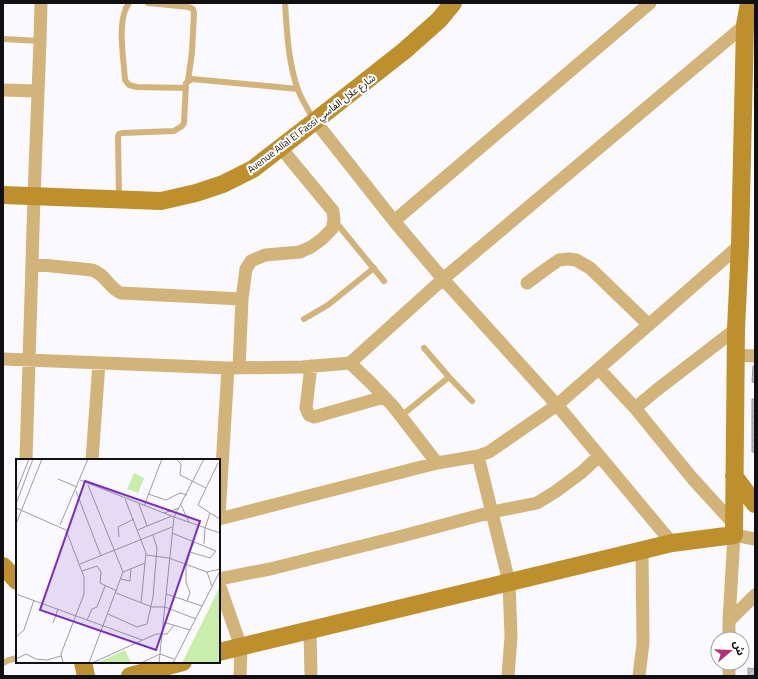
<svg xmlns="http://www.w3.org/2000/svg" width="758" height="679" font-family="'Titillium Web','Noto Sans Arabic',sans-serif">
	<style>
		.building { fill: url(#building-hatch); stroke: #9a969c }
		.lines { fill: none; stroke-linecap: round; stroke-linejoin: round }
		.lane { stroke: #d2b47b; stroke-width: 6 }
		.street { stroke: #d2b47b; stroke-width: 13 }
		.secondary { stroke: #bd902d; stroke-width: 18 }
		.labels { text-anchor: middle; stroke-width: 4; stroke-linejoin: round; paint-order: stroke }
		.street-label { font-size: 10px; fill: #111113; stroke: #fff }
		.inset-road { fill: none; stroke: #9d9ca1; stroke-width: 1 }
		.view { fill: #7b2cbf; fill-opacity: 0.15; stroke: #7b2cbf; stroke-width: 2 }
		.inset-edge { fill: none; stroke: #111113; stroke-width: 2 }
	</style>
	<defs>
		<pattern id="building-hatch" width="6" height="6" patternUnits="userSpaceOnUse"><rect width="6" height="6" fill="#c6c3c8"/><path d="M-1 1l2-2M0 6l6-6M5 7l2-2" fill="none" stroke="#a9a6ab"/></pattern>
	</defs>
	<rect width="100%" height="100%" fill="#faf9ff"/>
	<path class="building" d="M 753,366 L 755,366 L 755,383 L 752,382 Z
		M 752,399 L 755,399 L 755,452 L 752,452 Z
		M 748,668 L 755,669 L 755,676 L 748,676 Z"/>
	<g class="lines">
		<path class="lane" d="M 129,3 C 116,20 124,59 125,80 L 129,85 L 137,87 L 186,88
			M 148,3 L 189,7 L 193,9 L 194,13 L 192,52 L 188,81
			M 285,3 C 287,32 288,62 298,90 C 302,100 308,110 314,120
			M 3,39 L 40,41
			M 119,197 L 118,136 L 119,134 L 122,133 L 174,131 L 182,126 L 184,123 L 186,83 L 192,79 L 298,89
			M 334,220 L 384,281
			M 304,319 L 328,305 L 374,268
			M 449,377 L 472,401
			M 401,416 L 449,377 L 424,348
			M 3,663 L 9,660 L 17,658"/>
		<path class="street" d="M 3,90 L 38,91
			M 315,121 L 394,221 L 443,279 L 557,405 L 672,543
			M 394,221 L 650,3
			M 32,264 L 92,270 C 107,275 108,288 121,293 L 242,299
			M 527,283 L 546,269 L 559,260 L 569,259 L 576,260 L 590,268 L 649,325
			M 735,355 L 755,356
			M 3,359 L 228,368 L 302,367 L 350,363 L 443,279 L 745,25
			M 350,363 L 370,382 L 393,406 L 437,463
			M 311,366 L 306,408 L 309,415 L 314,417 L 384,397
			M 239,368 L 242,299 L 246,269 L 251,261 L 265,255 L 300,252 L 311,247 L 322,239 L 332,229 L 334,220 L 333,211 L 281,148
			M 599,369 L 635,408 L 658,389 L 736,329
			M 635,408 L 692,478 L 733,523
			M 478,456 L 509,582 L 511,637 L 508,676
			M 26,460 L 34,197 L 40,41 L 41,3
			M 92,460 L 99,363
			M 219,516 L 228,368
			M 219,519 L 437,463 L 478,456 L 489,452 L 557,405 L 740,245
			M 219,579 L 270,569 L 406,535 L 492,512 L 537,503 L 555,492 L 582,472 L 599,456
			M 219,584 L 241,647 L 240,676
			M 729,621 L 755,595
			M 310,631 L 311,676
			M 729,639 L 729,621 L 734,535 L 755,539
			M 729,663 L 729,676
			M 639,676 L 643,643 L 642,550"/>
		<path class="secondary" d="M 3,195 L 161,201 L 196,193 L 223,184 L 253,169 L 315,121 L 404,51 L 439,20 L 453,3
			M 734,476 L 755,504
			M 3,566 L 17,581
			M 219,652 L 672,543 L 734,535 L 736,329 L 740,245 L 745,25 L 749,3
			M 83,662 L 86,676
			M 130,676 L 183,662"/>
	</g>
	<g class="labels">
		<g class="street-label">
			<text transform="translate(311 123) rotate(-37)" y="4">Avenue Allal El Fassi شارع علال الفاسي</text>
		</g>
	</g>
	<g transform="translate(16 459)">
		<rect width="204" height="204" fill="#faf9ff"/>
		<path d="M 118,14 L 128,19 L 122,34 L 111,30 Z" fill="#c9edab"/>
		<path d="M 204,127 L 204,204 L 166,204 L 192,152 Z" fill="#c9edab"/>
		<path d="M 109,191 L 115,204 L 81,204 Z" fill="#c9edab"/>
		<path class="inset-road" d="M 160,0 L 165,5 L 164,16 L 190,29M 188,0 L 158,58 L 204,74M 42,20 L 61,28M 64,21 L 158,58 L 143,204M 72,26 L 107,113 L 73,204M 60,32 L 85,97M 0,33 L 13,0M 132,35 L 150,41 L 164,34 L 171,36M 109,40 L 130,94 L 125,144M 0,45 L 17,0M 165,46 L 173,63M 128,47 L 146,0M 0,49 L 50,71 L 68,118 L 68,135 L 45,195 L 47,204M 148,54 L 163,49M 194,54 L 182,46 L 202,4M 0,65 L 26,0M 44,66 L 72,0M 131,67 L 156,57M 122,71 L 131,67 L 123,45M 156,74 L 178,83M 103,78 L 102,68 L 118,60M 188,85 L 189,69 L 194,54 L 204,60M 130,96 L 153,99 L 191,113M 64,105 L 156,68M 66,112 L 81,107 L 85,113 L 84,124 L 101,132M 107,113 L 129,104M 105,120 L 114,122 L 115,109M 196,127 L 191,113 L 204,110M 100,134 L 136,148 L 149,148 L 180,160M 0,135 L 126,181M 150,135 L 186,147M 171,142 L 174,134 L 170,123 L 170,108 L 174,93 L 194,99 L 200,92 L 178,83 L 174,93M 92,155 L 121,168 L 131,165 L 137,138 L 141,89 L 137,76M 71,161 L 76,150 L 81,148 L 89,127M 147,163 L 174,171M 37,164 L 42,150M 0,178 L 8,171 L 18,141M 0,200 L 10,195 L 20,200 L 31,201 L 45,197M 76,204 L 140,175 L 151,175 L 158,166M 125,204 L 144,195 L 158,200M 157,204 L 204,112"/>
		<path class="view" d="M 69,22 L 184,62 L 140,191 L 24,151 Z"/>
		<rect width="204" height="204" class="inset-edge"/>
	</g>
	<rect width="758" height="679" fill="none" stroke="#111113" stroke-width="8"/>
	<g transform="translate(730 651) rotate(71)"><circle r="19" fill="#ffffff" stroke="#a0a0a1"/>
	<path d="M0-3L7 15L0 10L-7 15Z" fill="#b23079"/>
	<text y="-6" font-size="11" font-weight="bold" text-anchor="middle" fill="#111113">ش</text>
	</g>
</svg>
